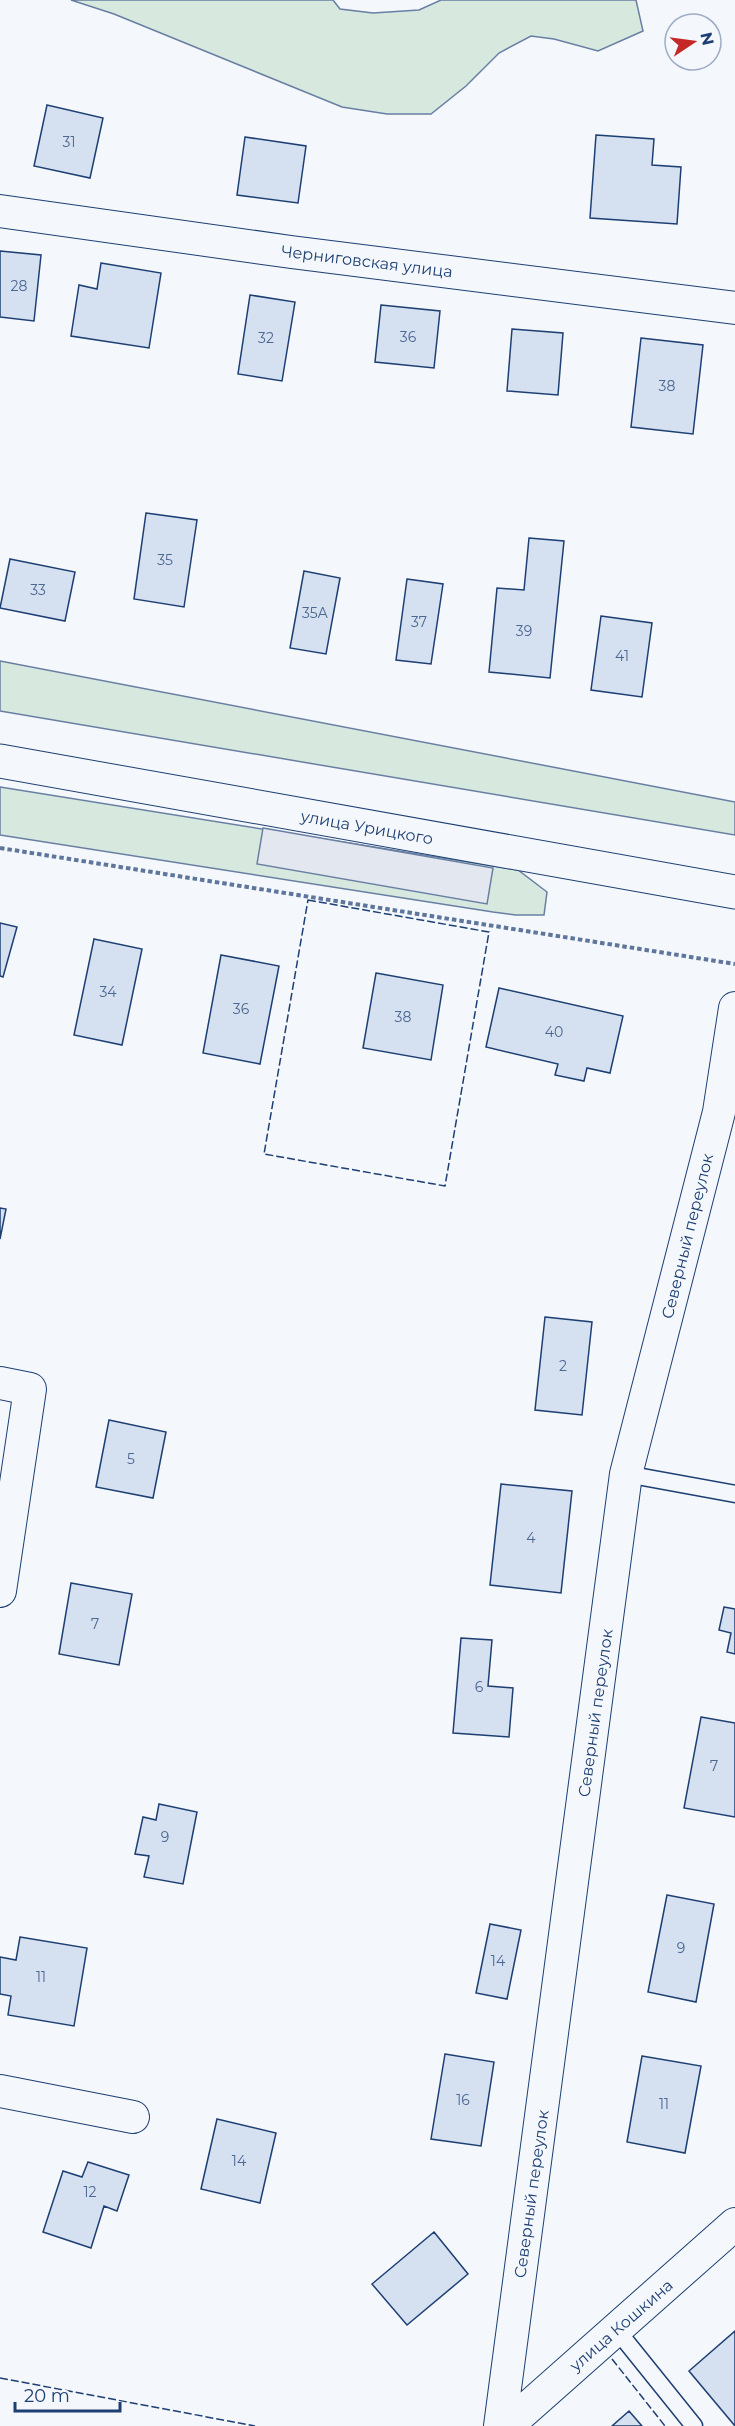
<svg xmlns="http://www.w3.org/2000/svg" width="735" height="2426" font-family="Montserrat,sans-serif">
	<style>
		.green { fill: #d7e8df; stroke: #687fa3; stroke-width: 1.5 }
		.parking { fill: #e3e8f0; stroke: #687fa3; stroke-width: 1.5 }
		.building { fill: #d5e0f0; stroke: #1d3f73; stroke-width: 1.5 }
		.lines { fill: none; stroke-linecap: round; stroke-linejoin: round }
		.lane-casing { stroke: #1d3f73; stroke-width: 19 }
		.street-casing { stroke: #1d3f73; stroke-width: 34 }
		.primary-casing { stroke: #1d3f73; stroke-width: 35 }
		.path { stroke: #5e769c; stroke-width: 4; stroke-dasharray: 4.5 3; stroke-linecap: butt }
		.lane { stroke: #f4f7fb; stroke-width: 16 }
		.street { stroke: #f4f7fb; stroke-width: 32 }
		.primary { stroke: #f4f7fb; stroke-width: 33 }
		.fence { stroke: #1d3f73; stroke-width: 1.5; stroke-dasharray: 8 3; stroke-linecap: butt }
		.labels { text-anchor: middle; stroke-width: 4.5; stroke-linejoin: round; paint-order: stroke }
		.number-label { font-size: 14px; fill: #4b6792 }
		.street-label { font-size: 16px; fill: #1d3f73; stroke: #f4f7fb }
	</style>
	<rect width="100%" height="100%" fill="#f4f7fb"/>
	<path class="green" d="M 71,0 L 333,0 L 340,9 L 373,13 L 419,10 L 441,0 L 636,0 L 643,31 L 598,51 L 554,39 L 531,36 L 499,53 L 466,86 L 431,114 L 387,114 L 342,107 L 114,14 Z
		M 0,661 L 735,802 L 735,835 L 0,711 Z
		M 0,787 L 518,870 L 547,892 L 544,915 L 516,915 L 493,912 L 0,835 Z"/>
	<path class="parking" d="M 263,828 L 493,868 L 487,904 L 257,864 Z"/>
	<path class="building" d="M 47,105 L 103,118 L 90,178 L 34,166 Z
		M 596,135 L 654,139 L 652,165 L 681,167 L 677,224 L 590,218 Z
		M 245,137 L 306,146 L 298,203 L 237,195 Z
		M 0,251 L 41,255 L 34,321 L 0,317 Z
		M 101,263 L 161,273 L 149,348 L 71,336 L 79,285 L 97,289 Z
		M 250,295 L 295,302 L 282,381 L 238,374 Z
		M 381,305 L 440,311 L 434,368 L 375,362 Z
		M 512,329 L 563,333 L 558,395 L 507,391 Z
		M 641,338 L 703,345 L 693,434 L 631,427 Z
		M 146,513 L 197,520 L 184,607 L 134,599 Z
		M 529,538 L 564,541 L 550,678 L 489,672 L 497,588 L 524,590 Z
		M 10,559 L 75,572 L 65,621 L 0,608 Z
		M 304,571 L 340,578 L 326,654 L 290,648 Z
		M 407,579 L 443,584 L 431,664 L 396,660 Z
		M 601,616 L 652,623 L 642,697 L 591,690 Z
		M 0,923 L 17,927 L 3,977 L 0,976 Z
		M 94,939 L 142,949 L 122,1045 L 74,1035 Z
		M 221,955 L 279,966 L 260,1064 L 203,1053 Z
		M 376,973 L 443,985 L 431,1060 L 363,1048 Z
		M 499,988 L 623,1016 L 610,1073 L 587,1068 L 584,1081 L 555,1075 L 558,1064 L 486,1047 Z
		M 0,1208 L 6,1209 L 0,1239 Z
		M 545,1317 L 592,1322 L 582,1415 L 535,1410 Z
		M 109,1420 L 166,1432 L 153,1498 L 96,1487 Z
		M 501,1484 L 572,1491 L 561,1593 L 490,1585 Z
		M 71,1583 L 132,1594 L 119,1665 L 59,1654 Z
		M 724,1607 L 735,1609 L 735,1654 L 727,1652 L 731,1633 L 719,1630 Z
		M 461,1638 L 492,1640 L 488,1686 L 513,1688 L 509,1737 L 453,1733 Z
		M 701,1717 L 735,1723 L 735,1817 L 684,1808 Z
		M 159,1804 L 197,1812 L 183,1884 L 144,1877 L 149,1856 L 135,1854 L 143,1817 L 156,1820 Z
		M 667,1895 L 714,1904 L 696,2002 L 648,1992 Z
		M 490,1924 L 521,1930 L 507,1999 L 476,1993 Z
		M 20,1937 L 87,1948 L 74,2026 L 8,2015 L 11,1996 L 0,1994 L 0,1957 L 16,1960 Z
		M 445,2054 L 494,2062 L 481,2146 L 431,2139 Z
		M 642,2056 L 701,2066 L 685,2153 L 627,2142 Z
		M 217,2119 L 276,2133 L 260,2203 L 201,2189 Z
		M 88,2162 L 129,2175 L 117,2211 L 104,2206 L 91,2248 L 43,2232 L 63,2171 L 82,2177 Z
		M 434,2232 L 468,2274 L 407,2325 L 372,2284 Z
		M 735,2331 L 735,2426 L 689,2371 Z
		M 629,2411 L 642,2426 L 612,2426 Z"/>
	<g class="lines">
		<defs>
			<path id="lane" d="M 626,1474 L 735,1494
				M 616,2329 L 694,2426"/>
			<path id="street" d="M 0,211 L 291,252 L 735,308
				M 0,1383 L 30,1389 L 0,1591
				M 0,2091 L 133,2117
				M 500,2426 L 626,1474 L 719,1112 L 735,1008
				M 507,2426 L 735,2224"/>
			<path id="primary" d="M 0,761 L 735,892"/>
		</defs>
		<use href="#lane" class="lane-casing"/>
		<use href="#street" class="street-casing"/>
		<use href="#primary" class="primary-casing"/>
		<path class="path" d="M 0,848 L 735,964"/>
		<use href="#lane" class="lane"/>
		<use href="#street" class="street"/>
		<use href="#primary" class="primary"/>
		<path class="fence" d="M 308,900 L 489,932 L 445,1186 L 264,1154 Z
			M 612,2359 L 665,2426
			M 0,2378 L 255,2426"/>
	</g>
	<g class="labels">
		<g class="number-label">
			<text x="69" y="147">31</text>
			<text x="19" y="291">28</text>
			<text x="408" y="342">36</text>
			<text x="266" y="343">32</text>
			<text x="667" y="391">38</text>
			<text x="165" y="565">35</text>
			<text x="38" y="595">33</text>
			<text x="315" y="618">35А</text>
			<text x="419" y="627">37</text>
			<text x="524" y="636">39</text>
			<text x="622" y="661">41</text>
			<text x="108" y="997">34</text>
			<text x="241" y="1014">36</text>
			<text x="403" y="1022">38</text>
			<text x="554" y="1037">40</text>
			<text x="563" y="1371">2</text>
			<text x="131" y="1464">5</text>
			<text x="531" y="1543">4</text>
			<text x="95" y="1629">7</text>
			<text x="479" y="1692">6</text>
			<text x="714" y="1771">7</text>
			<text x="165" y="1842">9</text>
			<text x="681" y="1953">9</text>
			<text x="498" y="1966">14</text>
			<text x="41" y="1982">11</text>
			<text x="463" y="2105">16</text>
			<text x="664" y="2109">11</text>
			<text x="239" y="2166">14</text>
			<text x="90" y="2197">12</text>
		</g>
		<g class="street-label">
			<text transform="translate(367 261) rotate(7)" y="6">Черниговская улица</text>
			<text transform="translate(367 827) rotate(10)" y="6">улица Урицкого</text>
			<text transform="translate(687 1236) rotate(-76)" y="6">Северный переулок</text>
			<text transform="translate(595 1713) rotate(-82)" y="6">Северный переулок</text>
			<text transform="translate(531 2194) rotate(-82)" y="6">Северный переулок</text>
			<text transform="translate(621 2325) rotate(-41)" y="6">улица Кошкина</text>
		</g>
	</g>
	<g transform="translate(693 42) rotate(77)"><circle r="28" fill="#f4f7fb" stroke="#9eadc5" stroke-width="1.5"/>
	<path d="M0-4.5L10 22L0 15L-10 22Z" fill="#c62828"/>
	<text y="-9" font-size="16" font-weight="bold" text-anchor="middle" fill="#1d3f73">N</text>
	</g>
	<path d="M15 2402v9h105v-9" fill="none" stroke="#1d3f73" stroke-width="3"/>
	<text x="24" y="2402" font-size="18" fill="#1d3f73" stroke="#f4f7fb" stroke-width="4.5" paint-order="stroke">20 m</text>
</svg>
